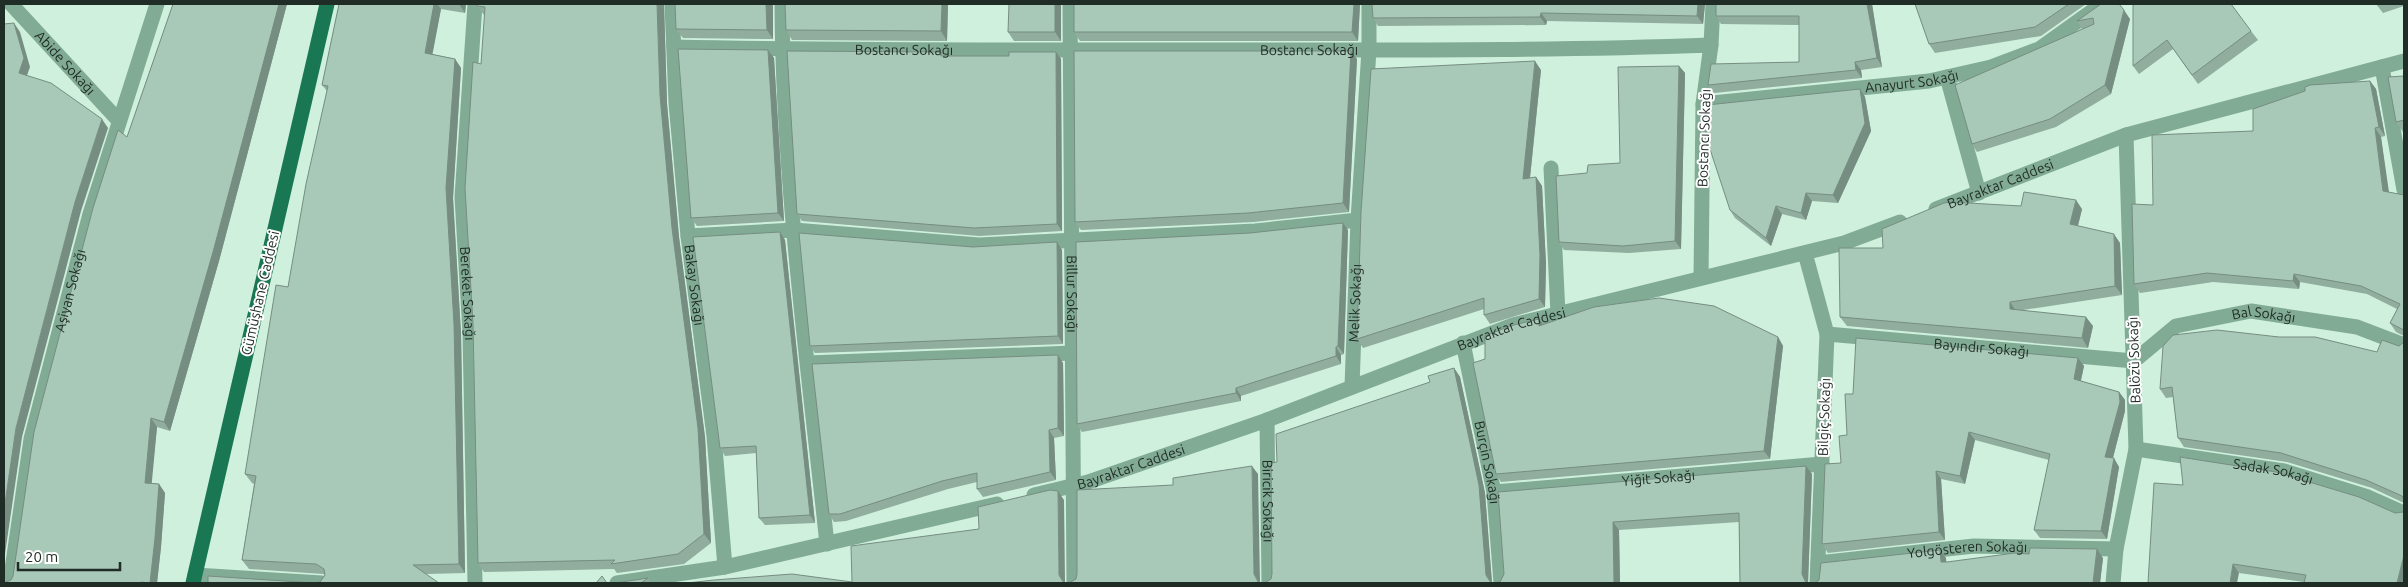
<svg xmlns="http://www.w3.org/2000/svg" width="2408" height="587" font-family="Ubuntu,sans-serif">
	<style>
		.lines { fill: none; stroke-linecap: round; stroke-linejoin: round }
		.minor { stroke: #82ab95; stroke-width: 15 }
		.major { stroke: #197753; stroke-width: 15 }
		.wall { fill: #90ad9e }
		.shaded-wall { fill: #768d81 }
		.building { fill: #a8c9b8; stroke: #768d81 }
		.labels { text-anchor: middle; stroke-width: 4; stroke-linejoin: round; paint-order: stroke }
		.street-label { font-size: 14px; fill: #202d26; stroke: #fff }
	</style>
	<rect width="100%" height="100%" fill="#cef0dd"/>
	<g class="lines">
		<g class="minor">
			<path id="s1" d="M 11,4 L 119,121"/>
			<path id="s2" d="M 475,4 L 462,197 L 470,333 L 475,583"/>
			<path id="s3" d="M 672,4 L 676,103 L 688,236 L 714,436 L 725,567"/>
			<path d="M 782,4 C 783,184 808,365 827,544"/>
			<path id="s4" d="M 1070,4 L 1074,583"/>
			<path d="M 1711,45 L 1713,4"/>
			<path id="s5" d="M 674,47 C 860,51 1046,50 1232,50 C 1392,50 1551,51 1711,45 L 1703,104 L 1701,278"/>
			<path d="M 2382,67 L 2404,190"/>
			<path d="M 1947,77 L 1979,193"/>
			<path id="s6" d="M 1703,104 L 1929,81 L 1991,67 L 2039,49 L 2102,4"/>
			<path d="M 1551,168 L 1558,314"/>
			<path id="s7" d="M 1936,209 L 2126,135 L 2404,61"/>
			<path d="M 688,236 L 794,230 L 979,245 L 1255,231 L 1358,220 L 1369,50 L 1369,4"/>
			<path d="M 1805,253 L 1827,334 L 1817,583"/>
			<path id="s8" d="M 1827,334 L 2134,361 L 2176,326 L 2251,311 L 2357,327 L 2404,345"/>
			<path id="s9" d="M 1463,343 L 1494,492 L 1501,583"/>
			<path d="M 808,363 L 1073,353"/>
			<path id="s10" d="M 1352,387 L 1358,220"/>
			<path id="s11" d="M 1267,420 L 1269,583"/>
			<path id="s12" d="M 2136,449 L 2284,471 L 2368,497 L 2404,513"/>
			<path id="s13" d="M 1494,492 L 1822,464"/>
			<path id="s14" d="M 1034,495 L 1088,482 L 1267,420 L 1513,325 L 1844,243 L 1900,222"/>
			<path id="s15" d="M 1818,563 L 1974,546 L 2116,549"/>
			<path d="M 195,575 L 322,583"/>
			<path id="s16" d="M 10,583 L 31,439 L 90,214 L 157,4"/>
			<path d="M 617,583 L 725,567 L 997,504"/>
			<path d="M 2113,583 L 2116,549 L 2136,449 L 2126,135"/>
		</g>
		<path class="major" d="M 193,583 L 327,4"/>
	</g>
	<path class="wall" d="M 173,4 L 287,4 L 219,261 L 170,431 L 157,427 L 151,483 L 159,484 L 165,493 L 161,547 L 157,583 L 4,583 L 11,580 L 13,576 L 127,137 Z
		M 339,4 L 466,4 L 465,13 L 441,9 L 432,54 L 455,59 L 461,68 L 453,198 L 461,333 L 465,573 L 426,574 L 315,583 L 320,582 L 325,575 L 323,574 L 249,569 L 242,560 L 254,484 L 252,483 L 245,474 L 288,287 L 327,91 L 322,85 Z
		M 477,4 L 664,4 L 667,104 L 679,237 L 705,437 L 711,543 L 684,564 L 617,573 L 614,569 L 484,572 L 478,563 L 481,64 L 485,15 L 484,15 L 477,6 Z
		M 773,4 L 773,39 L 683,38 L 676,29 Z
		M 785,4 L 948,4 L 947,41 L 792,40 L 786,30 Z
		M 1061,4 L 1061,41 L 1014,41 L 1008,32 Z
		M 1074,4 L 1360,4 L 1358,41 L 1080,41 L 1074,32 Z
		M 1372,4 L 1705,4 L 1703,24 L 1547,21 L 1546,25 L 1378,26 L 1373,18 Z
		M 1716,4 L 1872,4 L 1882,67 L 1861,70 L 1862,78 L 1714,93 L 1708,85 L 1799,62 L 1799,25 L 1721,24 L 1716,16 Z
		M 1915,4 L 2086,4 L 2041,36 L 1935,53 L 1929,44 Z
		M 2101,4 L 2130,19 L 2111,94 L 2056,127 L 1977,152 L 1972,144 L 2082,29 L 2077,21 Z
		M 2133,4 L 2251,31 L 2258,40 L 2198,84 L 2173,49 L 2139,74 L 2133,66 Z
		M 2376,4 L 2404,4 L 2404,6 L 2383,13 Z
		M 768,50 L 774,58 L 784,221 L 697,226 L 691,218 Z
		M 941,52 L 944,56 L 1009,56 L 1056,52 L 1061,59 L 1062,231 L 979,236 L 802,221 L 797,214 Z
		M 1357,59 L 1349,212 L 1254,222 L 1081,230 L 1075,222 Z
		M 1679,66 L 1685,73 L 1681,249 L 1629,253 L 1564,250 L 1559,242 L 1587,173 L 1620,163 Z
		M 1541,70 L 1530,178 L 1536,177 L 1542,186 L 1546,264 L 1545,307 L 1490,324 L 1484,315 L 1484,309 L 1363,348 L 1357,339 Z
		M 2404,76 L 2404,132 L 2403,132 L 2396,122 Z
		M 2370,81 L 2376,89 L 2385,136 L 2381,137 L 2388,192 L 2404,195 L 2404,336 L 2396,332 L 2390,323 L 2397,309 L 2367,294 L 2300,282 L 2299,289 L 2213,282 L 2140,293 L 2134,284 L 2153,205 L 2253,131 Z
		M 1860,89 L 1865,97 L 1871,131 L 1838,203 L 1812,201 L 1806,220 L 1782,214 L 1771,246 L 1735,218 L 1730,210 Z
		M 2021,206 L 2082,209 L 2078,226 L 2120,243 L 2122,295 L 2023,310 L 2093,326 L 2088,348 L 1847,326 L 1840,317 L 1883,248 Z
		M 1348,230 L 1344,354 L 1341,355 L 1341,364 L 1241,396 L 1241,401 L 1082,432 L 1077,424 Z
		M 780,232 L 785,240 L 815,523 L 765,525 L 759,518 L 756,453 L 725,456 L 720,448 Z
		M 1057,242 L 1062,250 L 1063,344 L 815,353 L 810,346 L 973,247 Z
		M 1539,319 L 1544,325 L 1778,337 L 1783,346 L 1770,459 L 1501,482 L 1496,474 L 1485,359 Z
		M 2404,342 L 2404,503 L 2372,488 L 2287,462 L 2184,447 L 2178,438 L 2173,397 L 2166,398 L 2160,389 L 2377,352 L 2399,346 Z
		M 2078,358 L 2084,366 L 2081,381 L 2119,392 L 2125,400 L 2125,411 L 2113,458 L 2119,467 L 2107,539 L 2040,538 L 2034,530 L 2049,460 L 1975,440 L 1965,484 L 1941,479 L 1945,540 L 1828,553 L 1822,544 L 1847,435 L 1853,394 Z
		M 1063,363 L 1064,436 L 1054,438 L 1056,480 L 983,497 L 977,489 L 977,482 L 948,489 L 846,521 L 834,522 L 829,514 Z
		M 1454,368 L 1460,377 L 1485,493 L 1492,583 L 1500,582 L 1504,574 L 1498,492 L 1812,474 L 1808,583 L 1815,583 L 1946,558 L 1946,562 L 2103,558 L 2100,583 L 1740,583 L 1739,522 L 1619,530 L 1620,583 L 1264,583 L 1271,579 L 1272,574 L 1277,462 L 1430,382 Z
		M 2154,483 L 2404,583 L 2304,582 L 2239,573 Z
		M 648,578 L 651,583 L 615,583 Z"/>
	<path class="shaded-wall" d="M 279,4 L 287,4 L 219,261 L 170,431 L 164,422 Z
		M 434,4 L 437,4 L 441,9 L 431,62 L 425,53 Z
		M 459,4 L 466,4 L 465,13 Z
		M 657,4 L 664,4 L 667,104 L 679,237 L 705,437 L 711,543 L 704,534 L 672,228 L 660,95 Z
		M 766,4 L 773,4 L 773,39 L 767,30 Z
		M 942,4 L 948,4 L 947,41 L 941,31 Z
		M 1055,4 L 1061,4 L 1061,41 L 1055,32 Z
		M 1354,4 L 1360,4 L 1358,41 L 1352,32 Z
		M 1698,4 L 1705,4 L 1703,24 L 1697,16 Z
		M 1867,4 L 1872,4 L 1882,67 L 1877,58 Z
		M 2124,10 L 2130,19 L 2111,94 L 2105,85 Z
		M 1541,13 L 1547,21 L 1546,25 L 1540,17 Z
		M 14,23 L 20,32 L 30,67 L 25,81 L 19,73 Z
		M 768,50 L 774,58 L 784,221 L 778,213 Z
		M 1351,51 L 1357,59 L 1349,212 L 1343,203 Z
		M 1056,52 L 1061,59 L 1062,231 L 1057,224 Z
		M 455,59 L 461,68 L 453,198 L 461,333 L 465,573 L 459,564 L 446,188 Z
		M 1535,61 L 1541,70 L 1529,187 L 1523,179 Z
		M 1855,62 L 1861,70 L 1862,78 L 1856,70 Z
		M 1679,66 L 1685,73 L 1681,249 L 1675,241 Z
		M 2370,81 L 2376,89 L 2385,136 L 2379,127 Z
		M 1860,89 L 1865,97 L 1871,131 L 1838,203 L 1833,195 Z
		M 102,119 L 108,128 L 81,211 L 22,437 L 4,561 L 4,510 L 16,428 L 75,202 Z
		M 2375,128 L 2381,137 L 2390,199 L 2383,191 Z
		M 1536,177 L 1542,186 L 1546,264 L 1545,307 L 1539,299 Z
		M 1806,193 L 1812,201 L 1806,220 L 1801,213 Z
		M 2076,200 L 2082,209 L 2076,233 L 2070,224 Z
		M 1776,206 L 1782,214 L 1771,246 L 1766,238 Z
		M 1343,223 L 1348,230 L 1344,354 L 1338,346 Z
		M 780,232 L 785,240 L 815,523 L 810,515 Z
		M 2114,234 L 2120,243 L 2122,295 L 2115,286 Z
		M 1057,242 L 1062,250 L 1063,344 L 1058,336 Z
		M 2294,274 L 2300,282 L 2299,289 L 2293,281 Z
		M 2010,302 L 2016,311 L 2010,309 Z
		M 2086,317 L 2093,326 L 2088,348 L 2082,338 Z
		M 1539,319 L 1545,327 L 1539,326 Z
		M 1778,337 L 1783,346 L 1770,459 L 1764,451 Z
		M 1336,347 L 1341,355 L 1341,364 L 1336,356 Z
		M 1058,355 L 1063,363 L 1064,436 L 1058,428 Z
		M 2078,358 L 2084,366 L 2079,388 L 2074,379 Z
		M 1454,368 L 1460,377 L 1485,493 L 1492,583 L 1486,575 Z
		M 1236,388 L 1241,396 L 1241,401 L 1236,393 Z
		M 2119,392 L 2125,400 L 2125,411 L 2111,465 L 2105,457 Z
		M 151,418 L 157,427 L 151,491 L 145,483 Z
		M 1049,430 L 1054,438 L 1056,480 L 1050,472 Z
		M 1969,432 L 1975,440 L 1965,484 L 1960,476 Z
		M 2114,458 L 2119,467 L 2107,539 L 2101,531 Z
		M 1252,466 L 1258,474 L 1260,583 L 1259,583 L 1254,574 Z
		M 1806,466 L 1812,474 L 1808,583 L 1807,583 L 1802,574 Z
		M 1936,471 L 1941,479 L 1945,540 L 1939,532 Z
		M 159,484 L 165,493 L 161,547 L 157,583 L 150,583 Z
		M 1058,491 L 1064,500 L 1065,583 L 1064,583 L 1059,575 Z
		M 1613,522 L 1619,530 L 1620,583 L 1614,583 Z
		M 2097,549 L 2103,558 L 2100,583 L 2093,583 Z
		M 1940,550 L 1946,558 L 1947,571 L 1941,562 Z
		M 2404,555 L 2404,583 L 2397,583 Z
		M 2233,564 L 2239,573 L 2237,583 L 2230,583 Z"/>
	<path class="building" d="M 173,4 L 279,4 L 213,252 L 164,422 L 151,418 L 145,483 L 159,484 L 155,538 L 150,583 L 141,582 L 141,583 L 4,583 L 11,580 L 13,576 L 34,432 L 93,208 L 118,130 L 127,137 Z
		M 339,4 L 434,4 L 425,53 L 455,59 L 446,188 L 454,324 L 459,564 L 413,565 L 439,583 L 208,583 L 208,576 L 315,583 L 320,582 L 325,575 L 324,569 L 316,564 L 242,560 L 256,476 L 245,474 L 276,285 L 288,287 L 306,184 L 328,86 L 322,85 Z
		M 477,4 L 657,4 L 660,95 L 672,228 L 698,428 L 704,534 L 678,554 L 611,564 L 615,560 L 478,563 L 473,324 L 465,188 L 473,62 L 481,64 L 485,7 L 477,6 Z
		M 675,4 L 766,4 L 767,30 L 676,29 Z
		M 785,4 L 942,4 L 941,31 L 786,30 Z
		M 1009,4 L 1055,4 L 1055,32 L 1008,32 Z
		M 1074,4 L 1354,4 L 1352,32 L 1074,32 Z
		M 1372,4 L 1698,4 L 1697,16 L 1541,13 L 1540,17 L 1373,18 Z
		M 1716,4 L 1867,4 L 1877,58 L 1855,62 L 1856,70 L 1708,85 L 1711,64 L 1799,62 L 1799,16 L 1716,16 Z
		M 1915,4 L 2069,4 L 2035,27 L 1929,44 Z
		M 2101,4 L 2119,4 L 2124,10 L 2105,85 L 2050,119 L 1972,144 L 1955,85 L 2094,24 L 2093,18 L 2077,21 Z
		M 2133,4 L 2231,4 L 2251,31 L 2192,75 L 2167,40 L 2133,66 Z
		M 14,23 L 24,58 L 19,73 L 51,83 L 102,119 L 75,202 L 16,428 L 4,510 L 4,24 Z
		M 678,49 L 768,50 L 778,213 L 691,218 Z
		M 787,51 L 941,52 L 941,56 L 1009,56 L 1009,52 L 1056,52 L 1057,224 L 974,228 L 797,214 Z
		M 1074,51 L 1351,51 L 1343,203 L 1248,213 L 1075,222 Z
		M 1535,61 L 1523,179 L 1536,177 L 1540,255 L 1539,299 L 1484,315 L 1484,298 L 1357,339 L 1361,212 L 1371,69 Z
		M 1679,66 L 1675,241 L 1623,246 L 1559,242 L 1556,176 L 1587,173 L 1588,165 L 1620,163 L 1618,67 Z
		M 2404,76 L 2404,120 L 2396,122 L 2388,77 Z
		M 2370,81 L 2379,127 L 2375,128 L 2383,191 L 2404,195 L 2404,330 L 2390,323 L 2400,304 L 2361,286 L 2294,274 L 2293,281 L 2207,273 L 2134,284 L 2132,204 L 2153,205 L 2152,135 L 2253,131 L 2253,109 L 2305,91 L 2305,87 L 2310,85 Z
		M 1860,89 L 1865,123 L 1833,195 L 1806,193 L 1801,213 L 1776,206 L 1766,238 L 1730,210 L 1706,137 L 1707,105 Z
		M 2024,192 L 2076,200 L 2070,224 L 2114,234 L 2115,286 L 2010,302 L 2010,309 L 2086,317 L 2082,338 L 1840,317 L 1839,248 L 1883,248 L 1882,229 L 1944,203 L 1951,202 L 2021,206 Z
		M 1343,223 L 1338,346 L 1336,347 L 1336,356 L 1236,388 L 1236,393 L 1077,424 L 1076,242 L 1250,233 Z
		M 780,232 L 810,515 L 759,518 L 756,446 L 720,448 L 693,237 Z
		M 799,233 L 973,247 L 1057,242 L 1058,336 L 810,346 Z
		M 1659,298 L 1714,306 L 1778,337 L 1764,451 L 1496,474 L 1473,363 L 1485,359 L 1485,336 L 1510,326 L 1539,319 L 1539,326 L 1594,307 Z
		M 2217,330 L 2279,337 L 2315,337 L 2377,352 L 2382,340 L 2399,346 L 2404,342 L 2404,499 L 2402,496 L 2366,480 L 2281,453 L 2178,438 L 2172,387 L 2160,389 L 2163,346 L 2173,335 Z
		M 1856,338 L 2078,358 L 2074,379 L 2119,392 L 2120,402 L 2105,457 L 2114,458 L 2101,531 L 2034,530 L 2050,454 L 1969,432 L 1960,476 L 1936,471 L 1939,532 L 1822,544 L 1825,464 L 1841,463 L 1839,436 L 1847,435 L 1845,394 L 1853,394 Z
		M 1058,355 L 1058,428 L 1049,430 L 1050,472 L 977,489 L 977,473 L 942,481 L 840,514 L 829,514 L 812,364 Z
		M 1454,368 L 1479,485 L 1486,575 L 1491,583 L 1500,582 L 1504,574 L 1498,492 L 1806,466 L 1802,574 L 1806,583 L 1815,583 L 1819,580 L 1821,563 L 1940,550 L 1941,562 L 1947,562 L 2015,553 L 2029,554 L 2030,548 L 2097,549 L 2093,583 L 2095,583 L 1740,583 L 1739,513 L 1613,522 L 1614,583 L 1264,583 L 1271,579 L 1272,574 L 1271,463 L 1277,462 L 1276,434 L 1430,382 L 1428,376 Z
		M 2180,457 L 2276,472 L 2359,497 L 2395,513 L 2403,512 L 2404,511 L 2404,555 L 2397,583 L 2304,583 L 2306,575 L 2233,564 L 2230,583 L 2148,583 L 2154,483 L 2183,485 Z
		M 1252,466 L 1254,574 L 1258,582 L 1262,583 L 1069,583 L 1076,579 L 1077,574 L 1077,490 L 1173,485 L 1173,478 Z
		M 1050,490 L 1058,491 L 1059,575 L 1063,582 L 1067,583 L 687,583 L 714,580 L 792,574 L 852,582 L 851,546 L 979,529 L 978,507 Z
		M 602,576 L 607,583 L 609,583 L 596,583 Z
		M 648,578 L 641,583 L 615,583 Z"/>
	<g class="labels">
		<g class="street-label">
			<text dy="5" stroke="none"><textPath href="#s5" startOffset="230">Bostancı Sokağı</textPath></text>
			<text dy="5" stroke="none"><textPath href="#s5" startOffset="635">Bostancı Sokağı</textPath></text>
			<text dy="5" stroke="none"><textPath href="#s1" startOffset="80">Abide Sokağı</textPath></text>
			<text dy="5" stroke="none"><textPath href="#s6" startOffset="210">Anayurt Sokağı</textPath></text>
			<text transform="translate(1704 138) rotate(-88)" y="5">Bostancı Sokağı</text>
			<text dy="5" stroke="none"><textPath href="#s7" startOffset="69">Bayraktar Caddesi</textPath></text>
			<text dy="5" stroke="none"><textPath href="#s3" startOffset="282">Bakay Sokağı</textPath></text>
			<text dy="5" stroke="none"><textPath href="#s16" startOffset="299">Aşiyan Sokağı</textPath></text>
			<text transform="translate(260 293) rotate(-77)" y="5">Gümüşhane Caddesi</text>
			<text dy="5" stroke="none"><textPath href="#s2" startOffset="290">Bereket Sokağı</textPath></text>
			<text dy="5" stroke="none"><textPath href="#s4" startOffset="290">Billur Sokağı</textPath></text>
			<text dy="5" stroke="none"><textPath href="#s10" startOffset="84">Melik Sokağı</textPath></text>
			<text dy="5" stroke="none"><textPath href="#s8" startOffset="452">Bal Sokağı</textPath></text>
			<text dy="5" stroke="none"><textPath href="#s14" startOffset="506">Bayraktar Caddesi</textPath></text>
			<text dy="5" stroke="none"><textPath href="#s8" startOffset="155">Bayındır Sokağı</textPath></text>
			<text transform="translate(2134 360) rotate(-92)" y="5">Balözü Sokağı</text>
			<text transform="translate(1824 417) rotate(-88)" y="5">Bilgiç Sokağı</text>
			<text dy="5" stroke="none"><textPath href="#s9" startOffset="122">Burçin Sokağı</textPath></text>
			<text dy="5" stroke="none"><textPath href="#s14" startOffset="101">Bayraktar Caddesi</textPath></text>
			<text dy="5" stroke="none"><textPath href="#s12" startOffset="139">Sadak Sokağı</textPath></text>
			<text dy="5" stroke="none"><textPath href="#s13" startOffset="165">Yiğit Sokağı</textPath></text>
			<text dy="5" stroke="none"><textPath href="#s11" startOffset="81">Biricik Sokağı</textPath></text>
			<text dy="5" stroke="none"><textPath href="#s15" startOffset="150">Yolgösteren Sokağı</textPath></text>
		</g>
	</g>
	<rect width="2408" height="587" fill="none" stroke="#202d26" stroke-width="10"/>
	<path d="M18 562v8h102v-8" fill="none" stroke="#202d26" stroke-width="2.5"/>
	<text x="25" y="562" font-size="15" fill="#202d26" stroke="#ffffff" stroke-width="4" paint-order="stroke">20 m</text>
</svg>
